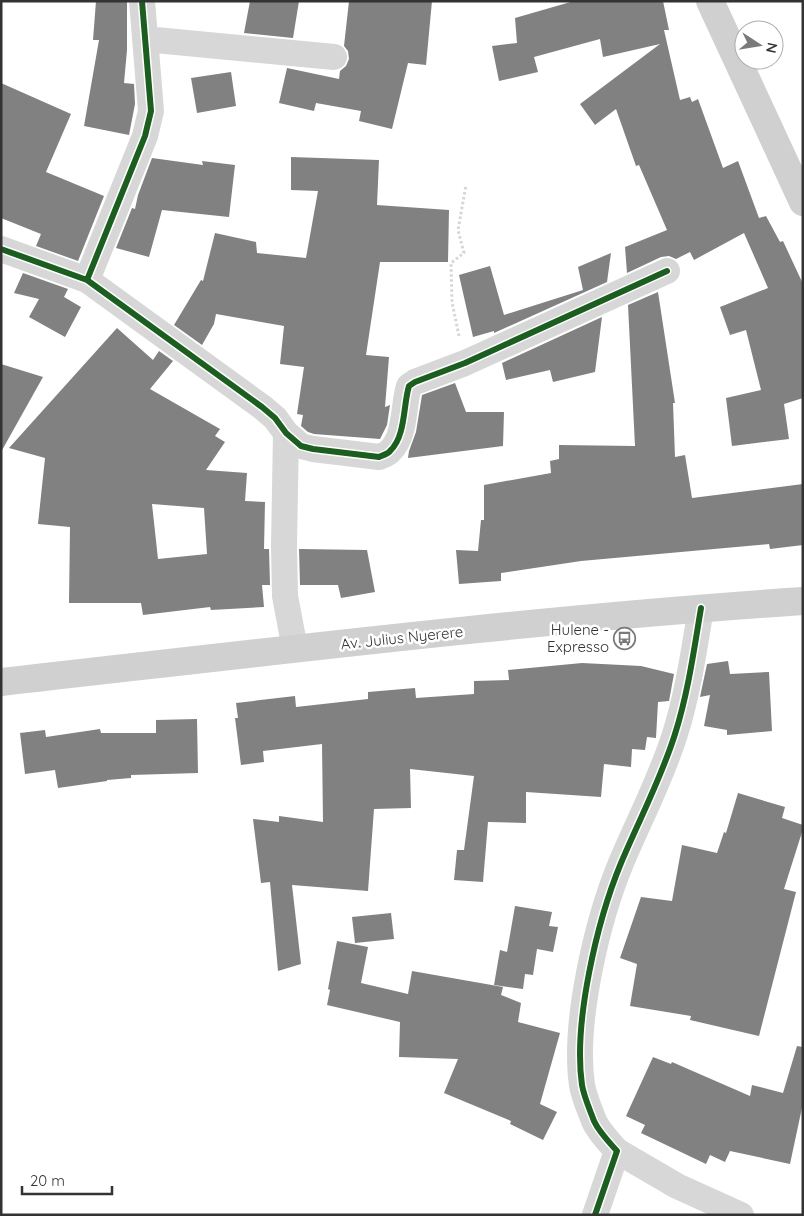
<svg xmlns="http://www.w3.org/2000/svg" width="804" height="1216" font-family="Quicksand,sans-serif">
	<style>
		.building { fill: #818181; fill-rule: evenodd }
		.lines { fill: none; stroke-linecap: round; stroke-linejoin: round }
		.path { stroke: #d6d6d6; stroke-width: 3; stroke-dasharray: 2.5 2.5; stroke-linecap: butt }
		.street { stroke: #d7d7d7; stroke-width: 26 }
		.secondary { stroke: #d0d0d0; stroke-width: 28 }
		.cycleway-casing { stroke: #fff; stroke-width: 9 }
		.cycleway { stroke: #1b5e20; stroke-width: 6 }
		.labels { text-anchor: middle; stroke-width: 5; stroke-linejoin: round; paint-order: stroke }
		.poi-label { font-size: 15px; fill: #333; stroke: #fff; text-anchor: end }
		.street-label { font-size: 15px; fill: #333; stroke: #fff }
	</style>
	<rect width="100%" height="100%" fill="#fff"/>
	<path class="building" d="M 96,1 L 127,1 L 127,50 L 124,83 L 134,84 L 135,104 L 129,135 L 84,126 L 99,40 L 93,40 Z
		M 250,1 L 299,1 L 293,38 L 244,33 Z
		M 349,1 L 432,1 L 426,65 L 408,63 L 392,129 L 359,121 L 361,111 L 316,103 L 314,111 L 279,103 L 287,68 L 339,79 L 340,71 L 346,66 L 349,59 L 348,51 L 344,46 Z
		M 574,1 L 663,1 L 669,30 L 664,30 L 680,100 L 690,97 L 692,102 L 698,99 L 723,168 L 738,161 L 759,218 L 766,216 L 780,242 L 783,241 L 803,284 L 803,398 L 784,404 L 789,439 L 732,446 L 726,398 L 761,390 L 746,330 L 730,335 L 720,307 L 768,288 L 744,233 L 694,260 L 690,252 L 676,259 L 669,256 L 661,257 L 627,273 L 625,247 L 667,230 L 639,165 L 636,166 L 616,109 L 595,125 L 580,104 L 660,44 L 603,57 L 600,39 L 534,57 L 538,72 L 499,81 L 492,46 L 517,43 L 515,18 Z
		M 231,72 L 236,106 L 197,113 L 191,78 Z
		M 1,83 L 71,114 L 46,172 L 104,196 L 78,261 L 36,246 L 41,234 L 1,218 Z
		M 291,157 L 379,160 L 377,205 L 449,210 L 448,262 L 380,262 L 366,355 L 389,357 L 385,407 L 390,405 L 387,425 L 380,439 L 314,434 L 308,432 L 301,426 L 303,415 L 297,414 L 304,367 L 280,364 L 284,326 L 216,314 L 214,324 L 202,345 L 174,325 L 201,280 L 203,281 L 215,233 L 256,242 L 257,253 L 306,258 L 318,191 L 291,190 Z
		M 152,158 L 203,165 L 202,161 L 235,165 L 229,217 L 162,210 L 149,257 L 116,248 L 132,208 L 135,209 L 138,195 Z
		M 611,253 L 607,282 L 494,333 L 494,331 L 473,337 L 459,275 L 490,266 L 504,315 L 583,290 L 578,267 Z
		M 23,273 L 68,289 L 64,297 L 81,307 L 65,337 L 29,317 L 39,299 L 14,293 Z
		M 658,292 L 675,403 L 673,403 L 675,457 L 685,455 L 692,498 L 803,484 L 803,545 L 770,549 L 769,544 L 581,561 L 501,573 L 501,581 L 459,584 L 456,550 L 478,551 L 481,520 L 484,520 L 484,485 L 551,473 L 550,461 L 559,459 L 559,445 L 635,446 L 628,305 Z
		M 602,317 L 595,372 L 553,382 L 550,370 L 506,380 L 502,363 Z
		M 117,328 L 153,360 L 159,351 L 173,361 L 150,389 L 220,429 L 215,436 L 225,442 L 206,470 L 247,473 L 245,501 L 265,502 L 264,549 L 269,549 L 270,585 L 262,585 L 264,607 L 211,610 L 210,607 L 143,615 L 141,603 L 69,603 L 70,527 L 38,524 L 45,458 L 9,448 ZM 152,504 L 204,508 L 207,554 L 158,559 Z
		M 1,364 L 43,377 L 1,452 Z
		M 455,383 L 466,412 L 504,412 L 503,446 L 408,458 L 409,451 L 416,432 L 422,395 Z
		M 299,549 L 367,550 L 375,592 L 341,598 L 338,585 L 300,585 Z
		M 728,661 L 730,674 L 769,672 L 772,731 L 727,735 L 727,730 L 704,726 L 710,695 L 700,697 L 707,664 Z
		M 582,663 L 641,666 L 674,674 L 669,701 L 658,702 L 656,738 L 647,737 L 645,750 L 632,749 L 631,767 L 604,764 L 601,797 L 526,792 L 526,823 L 488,822 L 483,882 L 454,880 L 457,850 L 464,850 L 474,776 L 410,769 L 411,808 L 374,809 L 368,891 L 292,885 L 301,964 L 278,971 L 270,882 L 261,883 L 253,819 L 279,822 L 279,816 L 323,822 L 322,744 L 263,751 L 264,762 L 241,765 L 235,718 L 238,718 L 236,703 L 295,696 L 296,707 L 368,699 L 368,692 L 415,688 L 416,698 L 474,694 L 474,681 L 509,680 L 508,670 Z
		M 197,719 L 198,773 L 131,775 L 131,778 L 107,780 L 107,781 L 58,788 L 55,770 L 25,774 L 20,733 L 45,730 L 46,737 L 100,729 L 101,733 L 156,733 L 156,720 Z
		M 738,793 L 785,807 L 782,818 L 803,825 L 803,829 L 784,889 L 796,892 L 759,1036 L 690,1020 L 691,1016 L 630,1006 L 637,964 L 620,958 L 641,897 L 672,901 L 682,845 L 717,853 L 724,832 L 726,833 Z
		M 515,906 L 552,912 L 549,926 L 558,927 L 553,952 L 537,949 L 533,975 L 525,974 L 523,989 L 494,985 L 500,950 L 507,952 Z
		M 391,913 L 394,939 L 355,943 L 352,917 Z
		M 337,941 L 368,947 L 361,983 L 408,994 L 412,971 L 503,987 L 501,995 L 521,1003 L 518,1022 L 560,1033 L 540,1104 L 557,1112 L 543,1140 L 510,1124 L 511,1121 L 444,1093 L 458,1059 L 399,1057 L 400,1022 L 327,1005 L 330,990 L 328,989 Z
		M 797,1046 L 803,1047 L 803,1103 L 790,1164 L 730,1151 L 725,1162 L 710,1155 L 706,1164 L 641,1133 L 645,1125 L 626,1116 L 653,1057 L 671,1064 L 672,1062 L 750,1096 L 752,1085 L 783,1093 Z"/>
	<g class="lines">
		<path class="path" d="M 459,336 L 452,302 L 451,263 L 464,253 L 458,230 L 466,185"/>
		<path class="street" d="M 145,39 L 334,57
			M 1,249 L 87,280 L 262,407 L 275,418 L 286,433 L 301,446 L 313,449 L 379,457 C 383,455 388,454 390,451 C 406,436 403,405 409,386 L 415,382 L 465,363 L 667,271
			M 87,280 L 145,136 L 151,111 L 142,1
			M 286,433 L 284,546 L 285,596 L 295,649
			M 617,1151 L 677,1186 L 741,1215
			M 595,1215 L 617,1151 C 609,1142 599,1132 594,1121 C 590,1110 584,1097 582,1085 C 573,1023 597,921 621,863 C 639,820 661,779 675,734 C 688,693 694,650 701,608"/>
		<path class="secondary" d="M 710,1 L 803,202
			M 1,682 C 268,652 535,619 803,601"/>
		<defs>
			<path id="cycleway" d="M 1,249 L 87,280 L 262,407 L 275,418 L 286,433 L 301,446 L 313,449 L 379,457 C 383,455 388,454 390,451 C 406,436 403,405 409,386 L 415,382 L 465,363 L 667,271
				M 87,280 L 145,136 L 151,111 L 142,1
				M 595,1215 L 617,1151 C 609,1142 599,1132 594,1121 C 590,1110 584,1097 582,1085 C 573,1023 597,921 621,863 C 639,820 661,779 675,734 C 688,693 694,650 701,608"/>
		</defs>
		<use href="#cycleway" class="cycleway-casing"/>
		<use href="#cycleway" class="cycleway"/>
	</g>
	<defs>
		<symbol id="bus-ring" viewBox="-11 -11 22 22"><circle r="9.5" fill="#fff" stroke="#7a7a7a" stroke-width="1.5"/><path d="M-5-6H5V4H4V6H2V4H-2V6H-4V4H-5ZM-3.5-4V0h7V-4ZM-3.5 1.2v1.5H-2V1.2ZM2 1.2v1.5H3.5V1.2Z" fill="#7a7a7a"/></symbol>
	</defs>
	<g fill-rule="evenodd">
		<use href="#bus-ring" x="612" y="626" width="25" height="25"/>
	</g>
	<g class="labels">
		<g class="poi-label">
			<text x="609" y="635">Hulene -<tspan x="609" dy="17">Expresso</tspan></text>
		</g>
		<g class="street-label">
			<text transform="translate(402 638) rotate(-6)" y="5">Av. Julius Nyerere</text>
		</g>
	</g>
	<rect width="804" height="1216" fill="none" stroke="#333333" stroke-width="5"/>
	<g transform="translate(759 45) rotate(102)"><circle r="24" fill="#ffffff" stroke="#adadad"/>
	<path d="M0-4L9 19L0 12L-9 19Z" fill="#7a7a7a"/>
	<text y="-8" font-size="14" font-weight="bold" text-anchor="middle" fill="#333333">N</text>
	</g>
	<path d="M22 1186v8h90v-8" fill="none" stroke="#333333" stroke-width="2.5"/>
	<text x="30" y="1186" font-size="15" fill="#333333" stroke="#ffffff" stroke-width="4" paint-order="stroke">20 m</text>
</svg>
